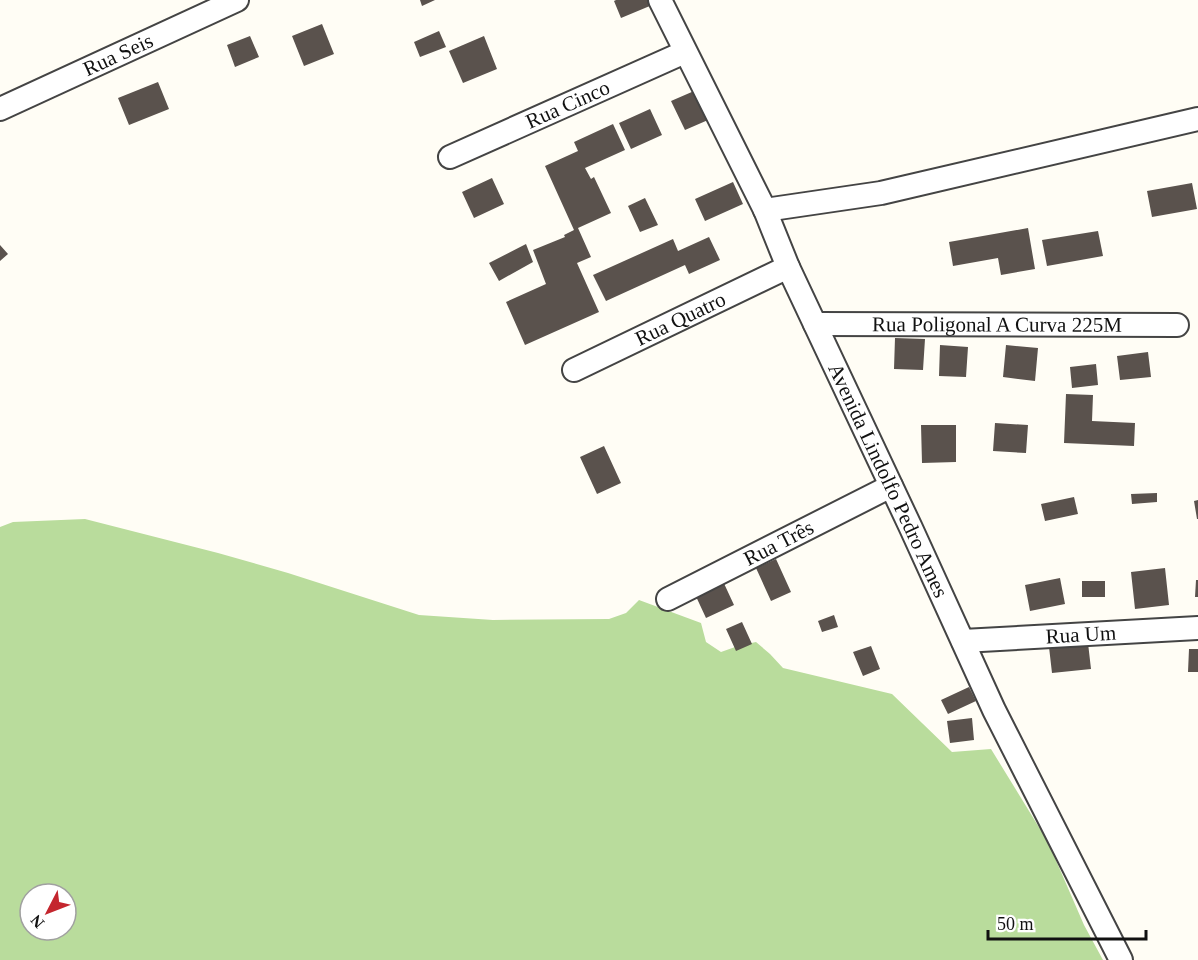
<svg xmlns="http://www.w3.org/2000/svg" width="1198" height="960" font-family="Georgia,serif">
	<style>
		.forest { fill: #b9dc9c; fill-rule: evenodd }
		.building { fill: #5a524d }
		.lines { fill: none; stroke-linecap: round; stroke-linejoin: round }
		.minor-casing { stroke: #444; stroke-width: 26 }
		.minor { stroke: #fff; stroke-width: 22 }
		.labels { text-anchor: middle; stroke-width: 6; stroke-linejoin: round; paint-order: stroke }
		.street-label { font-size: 21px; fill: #111; stroke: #fff }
	</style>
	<rect width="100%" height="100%" fill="#fffdf5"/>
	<path class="forest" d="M 85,519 L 218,553 L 288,573 L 419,615 L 493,620 L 609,619 L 626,613 L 639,600 L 701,623 L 706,642 L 721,652 L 738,646 L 756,642 L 770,654 L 783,668 L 892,694 L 952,752 L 991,749 L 1048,842 L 1084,925 L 1103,960 L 0,960 L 0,527 L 13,522 ZM 30,894 L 66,894 L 66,930 L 30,930 Z"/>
	<path class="building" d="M 420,0 L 435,0 L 422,6 Z
		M 616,0 L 656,0 L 657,3 L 621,18 L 614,1 Z
		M 322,24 L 334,54 L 304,66 L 292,36 Z
		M 439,31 L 446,47 L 420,57 L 414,42 Z
		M 250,36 L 259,57 L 235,67 L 227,45 Z
		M 484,36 L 497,69 L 463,83 L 449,51 Z
		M 158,82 L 169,109 L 129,125 L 118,98 Z
		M 701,88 L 715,117 L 685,130 L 671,101 Z
		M 650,109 L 662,135 L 631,149 L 619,123 Z
		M 613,124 L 625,150 L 585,168 L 591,179 L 594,177 L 611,213 L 578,228 L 591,257 L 577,263 L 599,312 L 525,345 L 506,302 L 546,284 L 533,250 L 565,237 L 564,235 L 574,230 L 545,166 L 578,151 L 574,142 Z
		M 492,178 L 504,204 L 474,218 L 462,192 Z
		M 733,182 L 743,204 L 705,221 L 695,199 Z
		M 1192,183 L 1197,209 L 1152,217 L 1147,191 Z
		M 645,198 L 658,225 L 640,232 L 628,206 Z
		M 1028,228 L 1035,269 L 1001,275 L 998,258 L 953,266 L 949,242 Z
		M 1098,231 L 1103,256 L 1047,266 L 1042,240 Z
		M 709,237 L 720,260 L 689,274 L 685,265 L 606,301 L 593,275 L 673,239 L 678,251 Z
		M 526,244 L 533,262 L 499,281 L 489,263 Z
		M 0,245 L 8,254 L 0,261 Z
		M 895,338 L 925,339 L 923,370 L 894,369 Z
		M 940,345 L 968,347 L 966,377 L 939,376 Z
		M 1006,345 L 1038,348 L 1035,381 L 1003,377 Z
		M 1148,352 L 1151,377 L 1120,380 L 1117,356 Z
		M 1096,364 L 1098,385 L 1072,388 L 1070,367 Z
		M 1066,394 L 1093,395 L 1092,421 L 1135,423 L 1134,446 L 1064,443 Z
		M 995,423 L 1028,425 L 1026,453 L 993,451 Z
		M 921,425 L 956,425 L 956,462 L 922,463 Z
		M 604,446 L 621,483 L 597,494 L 580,457 Z
		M 1157,493 L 1157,502 L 1132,504 L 1131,494 Z
		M 1074,497 L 1078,514 L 1045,521 L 1041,504 Z
		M 1198,500 L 1198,519 L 1197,519 L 1194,501 Z
		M 776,559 L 791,592 L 771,601 L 756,568 Z
		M 1165,568 L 1169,605 L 1135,609 L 1131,572 Z
		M 721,577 L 734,605 L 706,618 L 693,590 Z
		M 1060,578 L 1065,604 L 1030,611 L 1025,585 Z
		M 1196,580 L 1198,580 L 1198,597 L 1195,597 Z
		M 1082,581 L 1105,581 L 1105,597 L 1082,597 Z
		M 834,615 L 838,627 L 822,632 L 818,621 Z
		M 742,622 L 752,644 L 736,651 L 726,629 Z
		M 1088,643 L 1091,669 L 1052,673 L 1049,647 Z
		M 871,646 L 880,669 L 863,676 L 853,652 Z
		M 1189,649 L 1198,649 L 1198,672 L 1188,672 Z
		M 969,687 L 976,701 L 948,714 L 941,700 Z
		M 972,718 L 974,740 L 950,743 L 947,721 Z"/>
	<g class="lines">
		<defs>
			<g id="minor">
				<path id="s1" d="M 660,0 L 765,210 L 788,267 L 911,528 L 994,710 L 1121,960"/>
				<path id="s2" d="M 0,109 L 237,0"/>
				<path id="s3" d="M 450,157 L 685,52"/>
				<path d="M 765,210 L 881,193 L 1198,119"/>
				<path id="s4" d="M 815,324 L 1177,325"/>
				<path id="s5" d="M 574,370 L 788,267"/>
				<path id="s6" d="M 668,599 L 891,486"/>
				<path id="s7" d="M 963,641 L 1198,628"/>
			</g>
		</defs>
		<use href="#minor" class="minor-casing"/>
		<use href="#minor" class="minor"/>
	</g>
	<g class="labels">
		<g class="street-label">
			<text dy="7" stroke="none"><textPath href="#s2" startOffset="130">Rua Seis</textPath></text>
			<text dy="7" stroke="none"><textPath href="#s3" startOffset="129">Rua Cinco</textPath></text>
			<text dy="7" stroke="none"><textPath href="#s5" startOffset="118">Rua Quatro</textPath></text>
			<text dy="7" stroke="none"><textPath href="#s4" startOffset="182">Rua Poligonal A Curva 225M</textPath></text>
			<text dy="7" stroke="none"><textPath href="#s1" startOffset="532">Avenida Lindolfo Pedro Ames</textPath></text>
			<text dy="7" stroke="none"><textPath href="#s6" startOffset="124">Rua Três</textPath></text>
			<text dy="7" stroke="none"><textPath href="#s7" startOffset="118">Rua Um</textPath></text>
		</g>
	</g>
	<g transform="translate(48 912) rotate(228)"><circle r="28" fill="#ffffff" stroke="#a0a0a0" stroke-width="1.5"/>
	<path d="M0-4.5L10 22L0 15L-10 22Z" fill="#c4262e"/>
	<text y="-9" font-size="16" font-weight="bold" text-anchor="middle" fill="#111111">N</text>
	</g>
	<path d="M988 930v9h158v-9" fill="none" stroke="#111111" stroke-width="3"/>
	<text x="997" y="930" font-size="18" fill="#111111" stroke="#ffffff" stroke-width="4.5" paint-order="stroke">50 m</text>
</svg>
